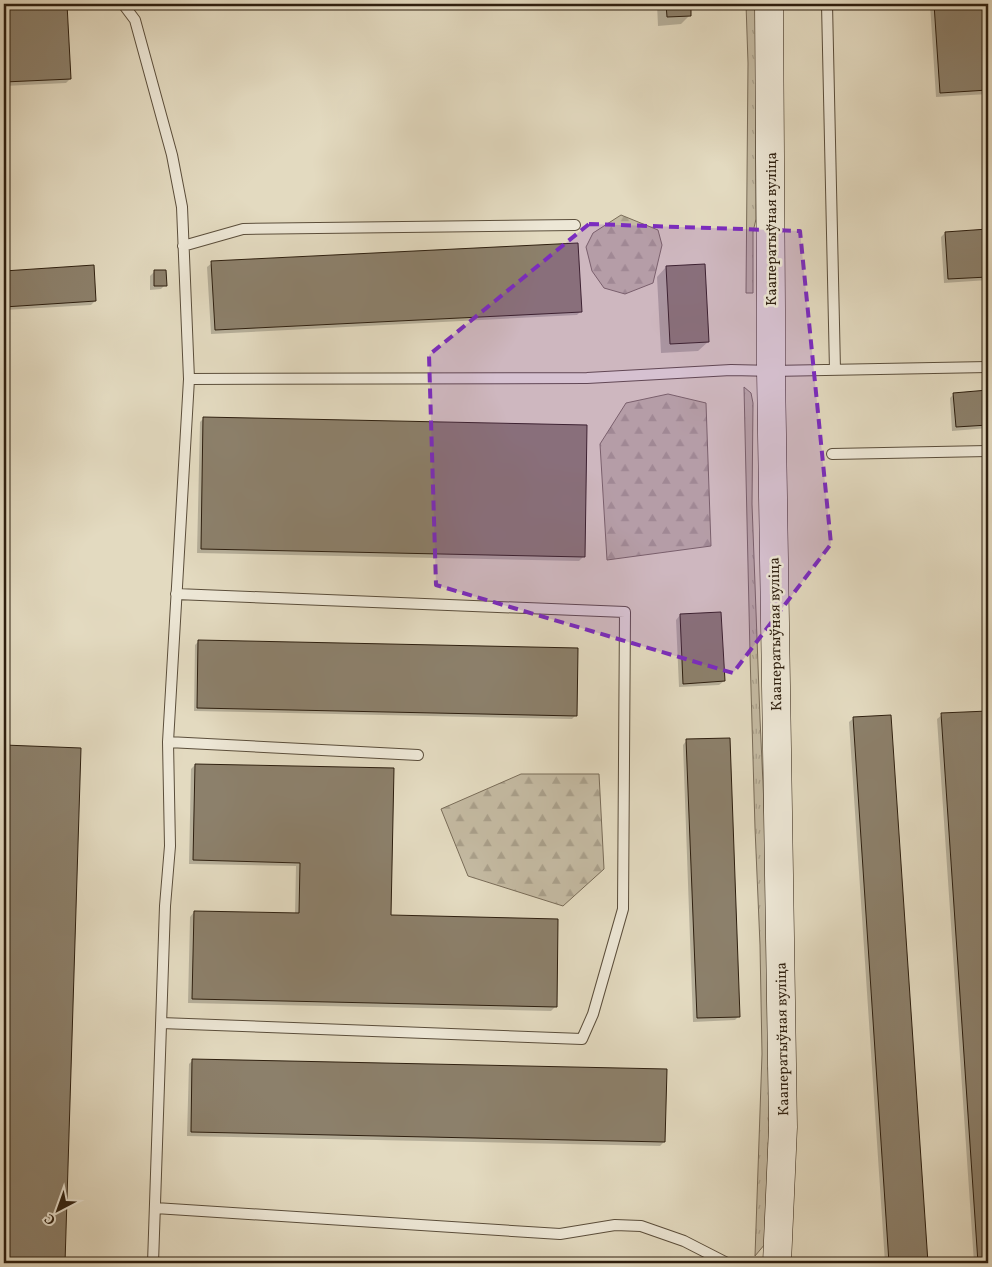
<svg xmlns="http://www.w3.org/2000/svg" width="992" height="1267" font-family="Vollkorn,serif">
	<style>
		.grass { fill: url(#grass-tufts); stroke: #796c58 }
		.forest { fill: url(#forest-firs); stroke: #796c58 }
		.shadow { fill: #0003 }
		.building { fill: #8c806b; stroke: #2e1f0f }
		.lines { fill: none; stroke-linecap: round; stroke-linejoin: round }
		.service-casing { stroke: #5b4e3b; stroke-width: 12 }
		.secondary-casing { stroke: #2e1f0f; stroke-width: 29 }
		.service { stroke: #ede7d6; stroke-width: 10 }
		.secondary { stroke: #ede7d6; stroke-width: 28 }
		.marked { fill: #7b2cbf; fill-opacity: 0.2; stroke: #7b2cbf; stroke-width: 4; stroke-dasharray: 10 6; stroke-linejoin: round }
		.labels { text-anchor: middle; stroke-width: 5; stroke-linejoin: round; paint-order: stroke }
		.street-label { font-size: 15px; fill: #2e1f0f; stroke: #ede7d6 }
	</style>
	<defs>
		<pattern id="grass-tufts" width="24" height="20" patternUnits="userSpaceOnUse" patternTransform="scale(1.25)"><rect width="24" height="20" fill="#c4baa2"/><path d="M3 7l-1-3M5 7V3M7 7l1-3M15 17l-1-3M17 17v-4M19 17l1-3" fill="none" stroke="#a99f8a"/></pattern>
		<pattern id="forest-firs" width="22" height="20" patternUnits="userSpaceOnUse" patternTransform="scale(1.25)"><rect width="22" height="20" fill="#c4baa2"/><path d="M5 1l3.5 6h-7zM16 11l3.5 6h-7z" fill="#a99f8a"/></pattern>
	</defs>
	<rect width="100%" height="100%" fill="#e3dac0"/>
	<filter id="stains"><feTurbulence type="fractalNoise" baseFrequency=".004" numOctaves="4"/><feColorMatrix values="0 0 0 0 .2 0 0 0 0 .09 0 0 0 0 .02 0 0 0 .5 -.17"/></filter>
	<radialGradient id="worn" r=".72"><stop offset=".6" stop-color="#630" stop-opacity="0"/><stop offset="1" stop-color="#630" stop-opacity=".3"/></radialGradient>
	<path class="grass" d="M 746,4 L 756,4 L 756,219 L 753,232 L 753,293 L 746,293 L 748,63 Z
		M 744,387 L 751,393 L 753,403 L 752,504 L 760,719 L 765,827 L 770,1112 L 765,1244 L 755,1256 L 762,1054 L 760,945 L 755,828 L 750,654 Z"/>
	<path class="forest" d="M 621,215 L 658,230 L 662,245 L 653,283 L 625,294 L 604,288 L 592,271 L 586,247 L 593,233 Z
		M 668,394 L 706,403 L 711,546 L 607,560 L 600,444 L 626,403 Z
		M 521,774 L 599,774 L 604,869 L 563,906 L 468,876 L 441,809 Z"/>
	<path class="shadow" d="M 4,4 L 66,4 L 70,79 L 66,83 L 4,86 Z
		M 657,4 L 689,4 L 690,15 L 681,24 L 658,26 Z
		M 930,4 L 988,4 L 988,94 L 936,97 Z
		M 988,230 L 988,280 L 944,283 L 941,237 L 945,233 Z
		M 212,263 L 581,311 L 577,315 L 211,334 L 207,267 Z
		M 93,267 L 95,301 L 91,305 L 4,310 L 4,272 Z
		M 666,267 L 708,342 L 698,351 L 661,353 L 657,277 Z
		M 154,272 L 165,285 L 161,289 L 150,290 L 150,276 Z
		M 988,392 L 988,428 L 952,431 L 950,398 L 954,394 Z
		M 204,418 L 584,556 L 579,561 L 197,553 L 200,422 Z
		M 680,615 L 724,681 L 719,685 L 679,687 L 676,620 Z
		M 199,641 L 576,715 L 572,719 L 194,711 L 195,645 Z
		M 988,712 L 988,1263 L 974,1263 L 937,719 L 942,715 Z
		M 890,716 L 926,1263 L 885,1263 L 849,722 L 854,718 Z
		M 687,740 L 739,1016 L 735,1020 L 693,1022 L 683,745 Z
		M 4,746 L 80,750 L 64,1263 L 4,1263 Z
		M 195,765 L 390,917 L 555,1007 L 551,1011 L 188,1003 L 190,917 L 194,912 L 295,914 L 296,866 L 189,864 L 191,769 Z
		M 193,1060 L 664,1142 L 660,1146 L 187,1136 L 189,1064 Z"/>
	<path class="building" d="M 4,4 L 67,4 L 71,79 L 4,82 Z
		M 666,4 L 691,4 L 691,16 L 667,17 Z
		M 934,4 L 988,4 L 988,90 L 940,93 Z
		M 988,229 L 988,277 L 948,279 L 945,232 Z
		M 578,243 L 582,312 L 215,330 L 211,261 Z
		M 705,264 L 709,342 L 670,344 L 666,266 Z
		M 94,265 L 96,301 L 4,307 L 4,271 Z
		M 154,270 L 166,270 L 167,286 L 154,286 Z
		M 988,390 L 988,425 L 956,427 L 953,393 Z
		M 203,417 L 587,425 L 585,557 L 201,549 Z
		M 721,612 L 725,681 L 683,684 L 680,614 Z
		M 198,640 L 578,648 L 577,716 L 197,708 Z
		M 988,711 L 988,1263 L 978,1263 L 941,713 Z
		M 891,715 L 928,1263 L 889,1263 L 853,717 Z
		M 730,738 L 740,1017 L 697,1018 L 686,739 Z
		M 4,745 L 81,748 L 65,1263 L 4,1263 Z
		M 195,764 L 394,768 L 391,915 L 558,919 L 557,1007 L 192,999 L 194,911 L 299,913 L 300,863 L 193,860 Z
		M 192,1059 L 667,1069 L 665,1142 L 191,1132 Z"/>
	<g class="lines">
		<defs>
			<path id="service" d="M 123,4 L 135,20 L 172,155 L 182,207 L 189,379 L 168,742 L 170,846 L 165,906 L 153,1263
				M 827,4 L 835,370
				M 183,246 L 243,229 L 575,225
				M 189,379 L 587,378 L 731,370 L 771,371 L 988,367
				M 832,454 L 988,451
				M 168,742 L 418,755
				M 161,1023 L 582,1039 L 593,1014 L 623,909 L 625,612 L 176,594
				M 155,1208 L 560,1234 L 615,1225 L 641,1226 L 684,1241 L 727,1263"/>
			<path id="secondary" d="M 769,4 L 771,309 L 771,371 L 783,1127 L 777,1263"/>
		</defs>
		<use href="#service" class="service-casing"/>
		<use href="#secondary" class="secondary-casing"/>
		<use href="#service" class="service"/>
		<use href="#secondary" class="secondary"/>
	</g>
	<path class="marked" d="M 589,224 L 800,231 L 831,544 L 733,673 L 436,585 L 429,355 Z"/>
	<g class="labels">
		<g class="street-label">
			<text transform="translate(771 229) rotate(-90)" y="5">Кааператыўная вуліца</text>
			<text transform="translate(775 634) rotate(-91)" y="5">Кааператыўная вуліца</text>
			<text transform="translate(782 1039) rotate(-91)" y="5">Кааператыўная вуліца</text>
		</g>
	</g>
	<rect width="992" height="1267" fill="none" stroke="#e3dac0" stroke-width="20"/>
	<rect x="5" y="5" width="982" height="1257" fill="none" stroke="#2e1f0f" stroke-width="2.5"/>
	<rect x="10" y="10" width="972" height="1247" fill="none" stroke="#2e1f0f"/>
	<g transform="translate(58 1210) rotate(221)" stroke="#ede7d6" stroke-width="4" paint-order="stroke">
	<path d="M0-4L9 19L0 12L-9 19Z" fill="#2e1f0f"/>
	<text y="-8" font-size="14" font-weight="bold" text-anchor="middle" fill="#2e1f0f">С</text>
	</g>
	<rect width="100%" height="100%" filter="url(#stains)"/>
	<rect width="100%" height="100%" fill="url(#worn)"/>
</svg>
